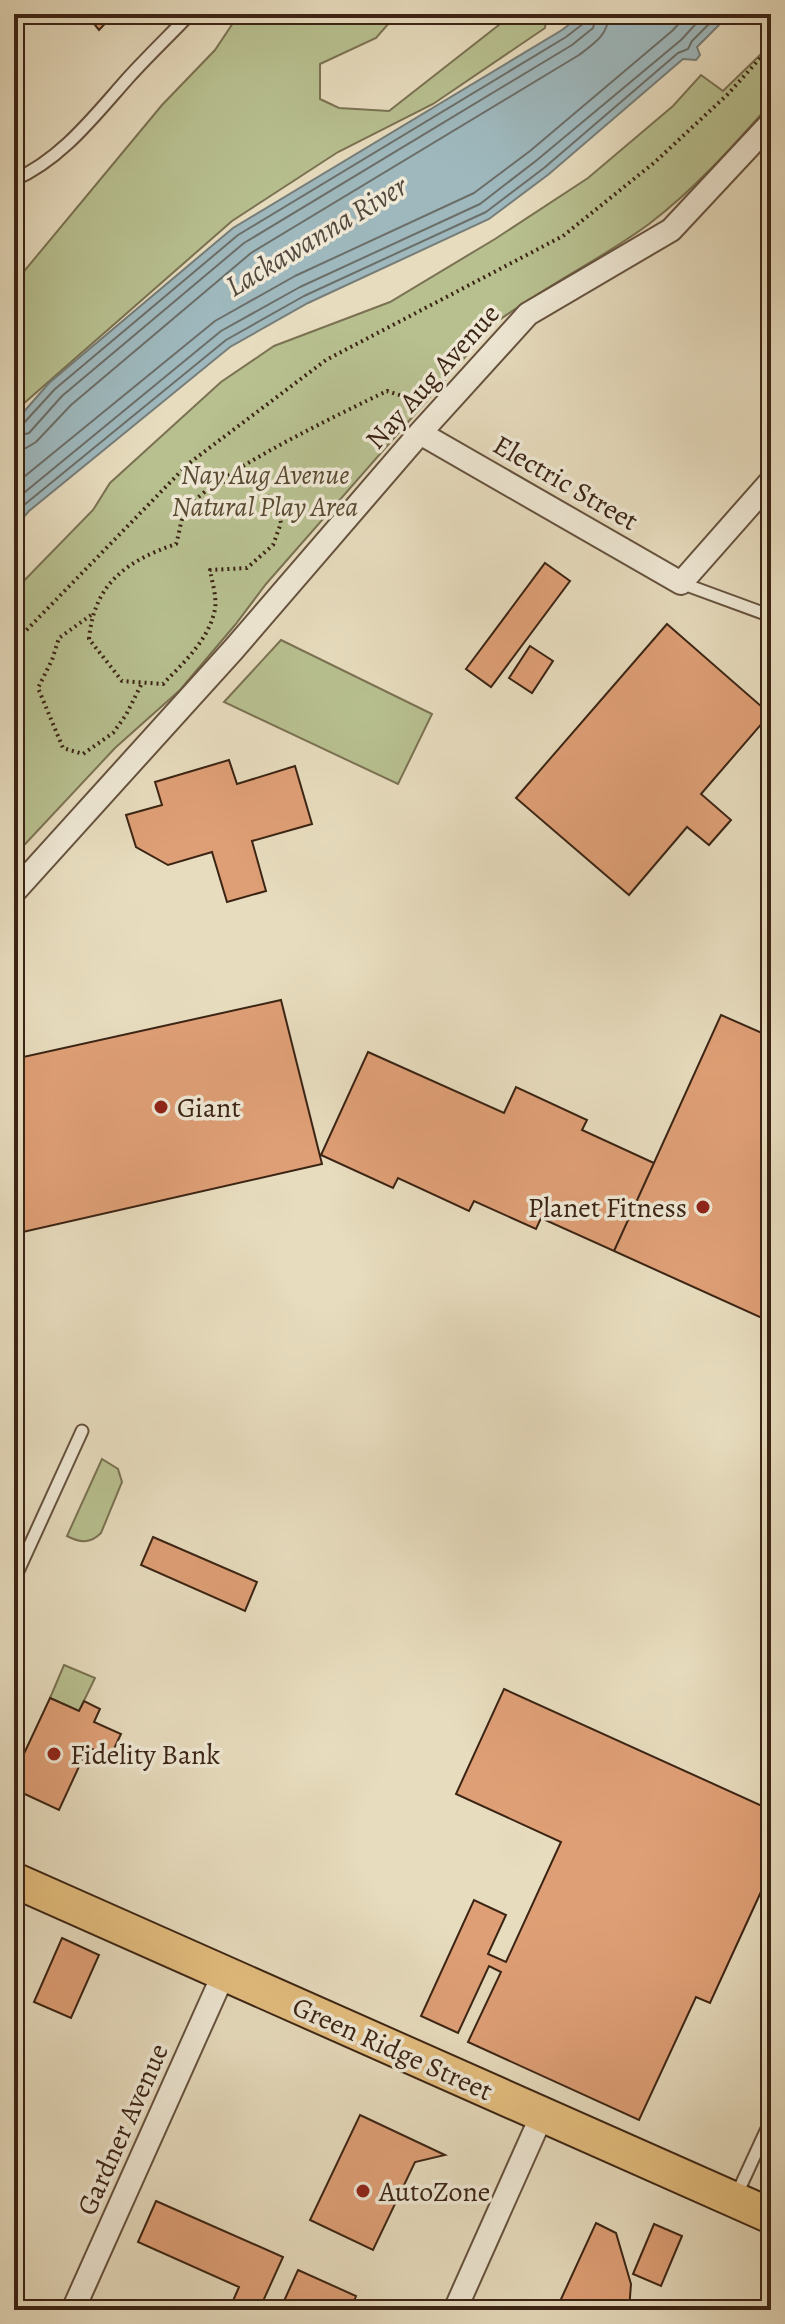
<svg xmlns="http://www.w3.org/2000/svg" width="785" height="2324" font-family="Alegreya,serif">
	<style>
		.green { fill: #b8c090; stroke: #7a7252; stroke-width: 2 }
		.water { fill: #9eb8bd; stroke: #767d79; stroke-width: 2 }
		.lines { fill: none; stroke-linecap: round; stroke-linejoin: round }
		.shore { stroke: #6c6e68; stroke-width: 2 }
		.building { fill: #df9f76; stroke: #3b2414; stroke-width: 2 }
		.service-casing { stroke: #66523e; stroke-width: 15 }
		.minor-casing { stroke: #66523e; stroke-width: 26 }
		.primary-casing { stroke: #3b2414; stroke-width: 38 }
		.path { stroke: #3b2414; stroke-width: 4; stroke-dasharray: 2 4; stroke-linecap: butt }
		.service { stroke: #efe8d5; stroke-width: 11 }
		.minor { stroke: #efe8d5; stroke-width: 22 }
		.primary { stroke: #e4be7f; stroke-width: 34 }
		.poi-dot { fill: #8f2418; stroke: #efe8d5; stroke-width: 3 }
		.labels { text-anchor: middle; stroke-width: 7; stroke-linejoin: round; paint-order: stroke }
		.street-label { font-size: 28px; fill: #3b2414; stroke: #efe8d5 }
		.park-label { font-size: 28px; font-style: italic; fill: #5a4b33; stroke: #efe8d5 }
		.poi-label { font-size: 28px; fill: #3b2414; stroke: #efe8d5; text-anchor: start }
		.water-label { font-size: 30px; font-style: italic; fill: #54493e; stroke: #efe8d5 }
	</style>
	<rect width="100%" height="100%" fill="#e7dcbe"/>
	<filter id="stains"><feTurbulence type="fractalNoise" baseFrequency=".0025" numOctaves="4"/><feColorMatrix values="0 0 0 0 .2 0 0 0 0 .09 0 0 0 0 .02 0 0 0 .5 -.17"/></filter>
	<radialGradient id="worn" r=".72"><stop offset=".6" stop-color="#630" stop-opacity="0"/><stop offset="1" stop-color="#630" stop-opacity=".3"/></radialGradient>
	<path class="green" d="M 239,14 L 397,14 L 376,38 L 320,64 L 320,99 L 339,108 L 389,111 L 513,14 L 547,14 L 545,28 L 433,104 L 338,152 L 232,221 L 14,412 L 14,275 L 21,275 L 162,105 L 215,50 Z
		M 771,40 L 771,103 C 733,146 695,189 649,224 C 600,260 543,287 494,324 L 266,584 L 235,625 L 180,690 L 115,748 L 14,856 L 14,591 L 93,510 L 110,483 L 221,382 L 274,346 L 390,302 L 495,239 L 588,178 L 673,106 L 701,75 L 723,91 L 760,55 Z
		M 281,640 L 432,714 L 398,784 L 224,702 Z
		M 102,1459 L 118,1469 L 122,1482 L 101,1533 C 90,1544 80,1543 67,1536 Z
		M 64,1665 L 95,1678 L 79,1711 L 50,1698 Z"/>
	<path class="water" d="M 583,14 L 730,14 L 697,47 L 700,55 L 696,60 L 683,59 L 549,174 L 489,219 L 308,303 L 230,347 L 29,511 L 14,528 L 14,423 L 49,383 L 233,228 L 562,30 Z"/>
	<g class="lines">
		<path class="shore" d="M 14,427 L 22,425 L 55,389 L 238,235 L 566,37 L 584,23 L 587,14
			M 14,437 L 29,433 L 62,396 L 244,243 L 572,45 L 593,28 L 597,14
			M 14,450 L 26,448 L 36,442 L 71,405 L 251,253 L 579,55 C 595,43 608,35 609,14
			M 14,485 L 215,321 L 295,276 L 474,193 L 530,151 L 672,31 L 688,14
			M 14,501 L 221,331 L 300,287 L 480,204 L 537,160 L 681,40 L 705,14
			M 14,516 L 24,505 L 226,340 L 304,296 L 486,212 L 544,168 L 678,53 L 688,49 L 692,41 L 719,14"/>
	</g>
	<path class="building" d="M 86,14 L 114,14 L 99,30 Z
		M 545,563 L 570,581 L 491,687 L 466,669 Z
		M 667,624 L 770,714 L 701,794 L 731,820 L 709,845 L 687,827 L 629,895 L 516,798 Z
		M 530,646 L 553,661 L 532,693 L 509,678 Z
		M 229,760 L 237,784 L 295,766 L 312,824 L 252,841 L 266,891 L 227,902 L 212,852 L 168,865 L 136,847 L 126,815 L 162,805 L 155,782 Z
		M 281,1000 L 322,1164 L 14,1234 L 14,1059 Z
		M 721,1015 L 771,1037 L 771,1322 L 614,1251 Z
		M 368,1052 L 504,1113 L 516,1087 L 587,1120 L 582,1130 L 654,1163 L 614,1251 L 541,1218 L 536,1229 L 474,1201 L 469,1211 L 398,1178 L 393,1188 L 321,1155 Z
		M 153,1537 L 257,1582 L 245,1611 L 141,1565 Z
		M 504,1689 L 771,1810 L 771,1870 L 710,2003 L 696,1997 L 639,2120 L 468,2042 L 501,1972 L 489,1966 L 458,2033 L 421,2016 L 474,1900 L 506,1915 L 488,1954 L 506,1962 L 561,1842 L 456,1794 Z
		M 50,1698 L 79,1711 L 84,1701 L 100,1709 L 94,1722 L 121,1734 L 110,1757 L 88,1747 L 59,1810 L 14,1789 L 14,1775 Z
		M 62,1938 L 99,1955 L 71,2018 L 34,2002 Z
		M 360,2115 L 445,2155 L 415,2162 L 373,2250 L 310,2220 Z
		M 156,2201 L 283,2257 L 259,2310 L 229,2310 L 239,2287 L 138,2242 Z
		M 596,2223 L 616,2233 L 631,2284 L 629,2310 L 556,2310 Z
		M 654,2224 L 682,2236 L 661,2286 L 633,2274 Z
		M 298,2270 L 356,2296 L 353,2304 L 366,2310 L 305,2310 L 284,2301 Z"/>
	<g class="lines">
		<defs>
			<path id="service" d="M 14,180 C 62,159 95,115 129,77 C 149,55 170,35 190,14
				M 681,583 L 771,616
				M 14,1580 L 82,1431
				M 736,2196 L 771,2120"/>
			<path id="minor" d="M 420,433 L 681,583 L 771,481
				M 14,892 L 233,650 L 420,433 L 528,314 L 671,230 L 771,123
				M 73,2310 L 224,1973
				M 455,2310 L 542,2115"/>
			<path id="primary" d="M 14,1880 L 771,2216"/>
		</defs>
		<use href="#service" class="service-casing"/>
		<use href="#minor" class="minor-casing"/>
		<use href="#primary" class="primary-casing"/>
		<path class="path" d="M 217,482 L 240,482 L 261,489 L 277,505 L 281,523 L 273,545 L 247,568 L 210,570 C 212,582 217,597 215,609 C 209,640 183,663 163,684 L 122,681 L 89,639 C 94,584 126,561 176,544 C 179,535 180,523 184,514 C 199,480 348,410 387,391 L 421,402
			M 91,615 L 59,638 L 52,660 L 38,688 L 63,748 L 83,754 L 113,733 L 126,715 L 142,683
			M 14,643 L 188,464 L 326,360 L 563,236 L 655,162 L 728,94 L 771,46"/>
		<use href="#service" class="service"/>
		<use href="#minor" class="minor"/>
		<use href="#primary" class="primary"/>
	</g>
	<g class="poi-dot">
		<circle cx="161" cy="1107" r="8"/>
		<circle cx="703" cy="1207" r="8"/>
		<circle cx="54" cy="1754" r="8"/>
		<circle cx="363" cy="2191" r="8"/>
	</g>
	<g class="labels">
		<g class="street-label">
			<text transform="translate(432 376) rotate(-48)" y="10">Nay Aug Avenue</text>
			<text transform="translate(566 482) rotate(30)" y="10">Electric Street</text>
			<text transform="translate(393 2048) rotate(24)" y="10">Green Ridge Street</text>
			<text transform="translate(122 2129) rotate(-66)" y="10">Gardner Avenue</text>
		</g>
		<g class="park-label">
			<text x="265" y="484">Nay Aug Avenue<tspan x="265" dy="32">Natural Play Area</tspan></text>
		</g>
		<g class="poi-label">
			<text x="177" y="1117">Giant</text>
			<text x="687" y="1217" text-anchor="end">Planet Fitness</text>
			<text x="70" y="1764">Fidelity Bank</text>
			<text x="379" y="2201">AutoZone</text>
		</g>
		<g class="water-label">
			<text transform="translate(316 236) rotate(-31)" y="10">Lackawanna River</text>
		</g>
	</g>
	<rect width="785" height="2324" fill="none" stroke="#e7dcbe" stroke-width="48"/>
	<rect x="16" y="16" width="753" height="2292" fill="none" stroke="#3b2414" stroke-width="4"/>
	<rect x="24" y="24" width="737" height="2276" fill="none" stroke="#3b2414" stroke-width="2"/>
	<rect width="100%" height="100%" filter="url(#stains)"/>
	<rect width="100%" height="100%" fill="url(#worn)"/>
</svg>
